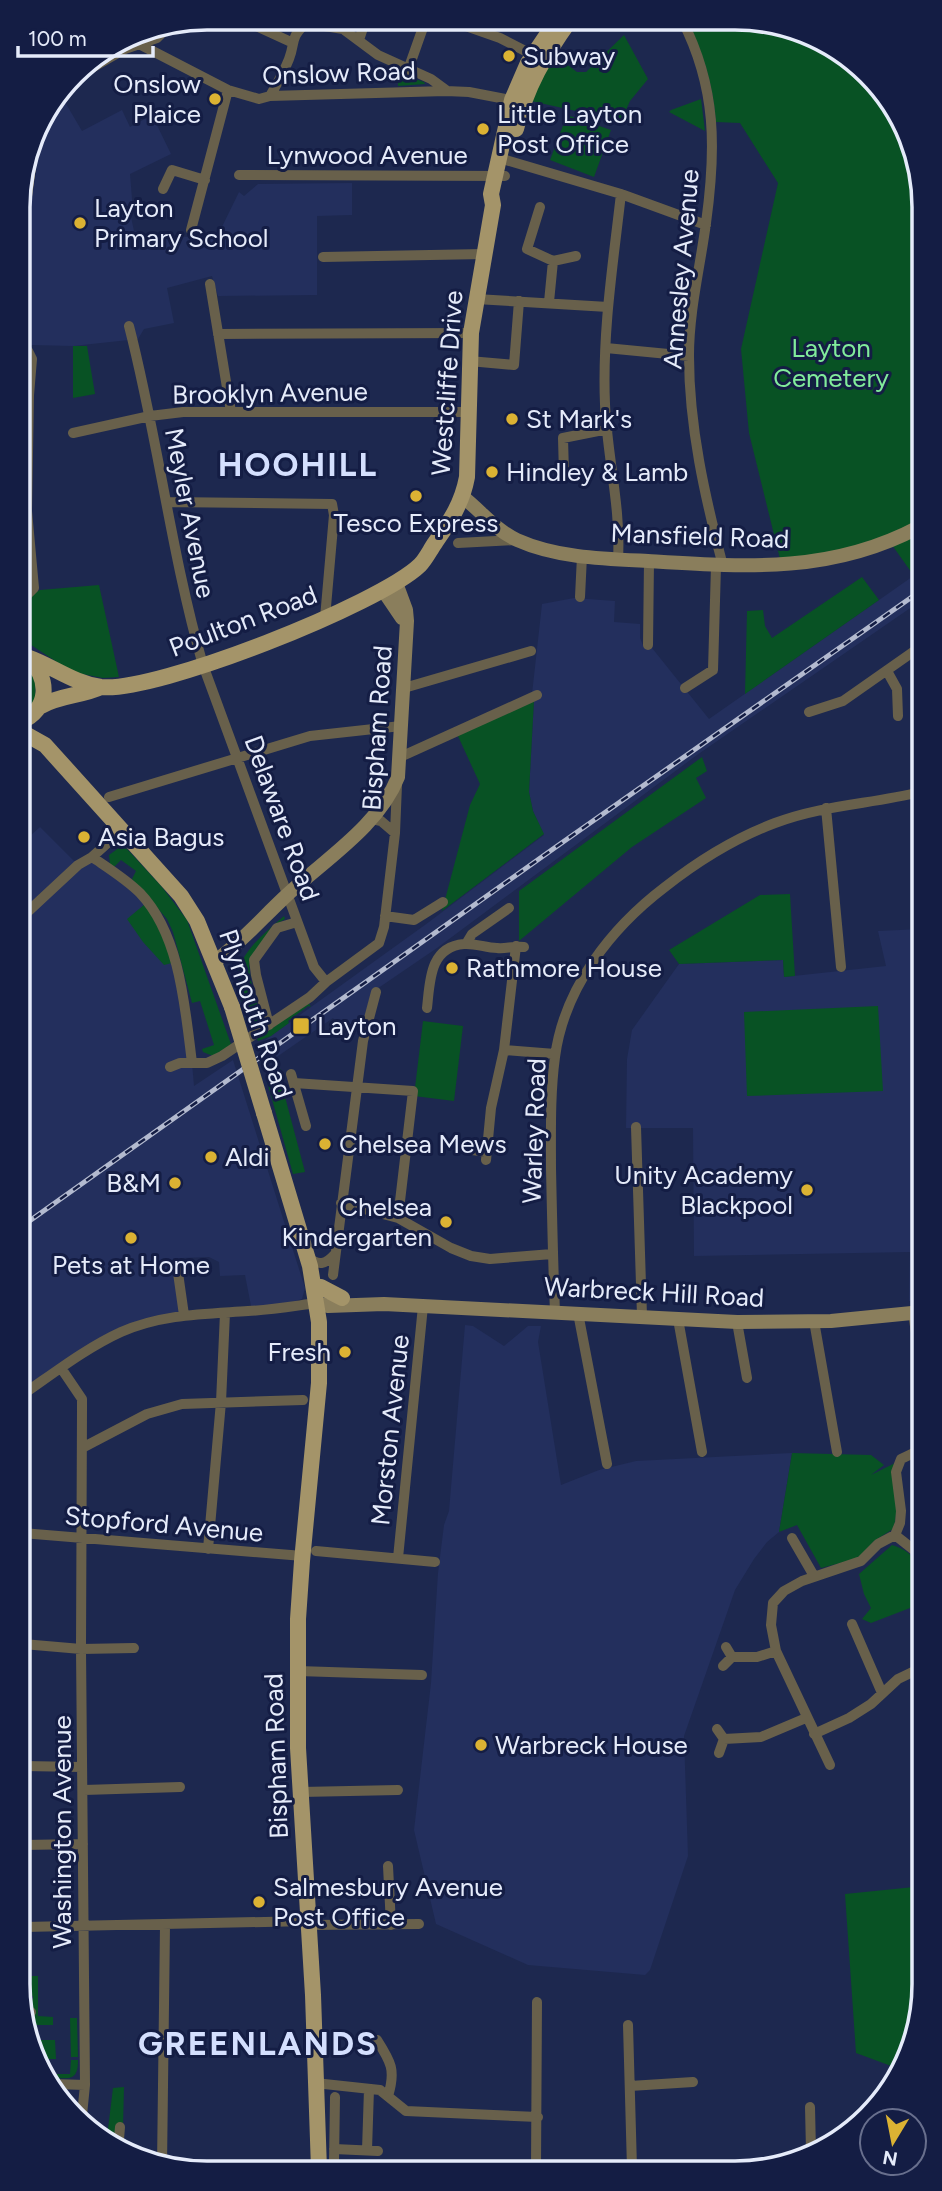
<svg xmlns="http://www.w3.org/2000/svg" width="942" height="2191" font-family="Figtree,sans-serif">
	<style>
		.built { fill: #232f5d }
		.green { fill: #085224 }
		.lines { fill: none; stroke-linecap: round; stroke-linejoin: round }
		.street { stroke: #68604b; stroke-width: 10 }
		.secondary { stroke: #8a7e5c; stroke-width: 14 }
		.primary { stroke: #a49469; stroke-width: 16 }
		.rail-casing { stroke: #b3bacf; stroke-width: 5 }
		.rail { stroke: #141d44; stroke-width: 2.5; stroke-dasharray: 8; stroke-linecap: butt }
		.primary-bridge { stroke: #a49469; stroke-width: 16 }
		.poi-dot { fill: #dbb233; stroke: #141d44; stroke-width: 2.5 }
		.labels { text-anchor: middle; stroke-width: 6; stroke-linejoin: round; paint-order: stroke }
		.poi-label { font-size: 26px; fill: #e5ebfa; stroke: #141d44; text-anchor: start }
		.street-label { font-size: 26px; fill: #e5ebfa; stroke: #141d44 }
		.park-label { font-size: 26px; fill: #81ec9b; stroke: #141d44 }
		.district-label { font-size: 33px; font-weight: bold; letter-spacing: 2px; fill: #d4dffe; stroke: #141d44 }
		.rim { fill: none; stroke: #e5ebfa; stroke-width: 3.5 }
	</style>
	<rect width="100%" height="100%" fill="#1d284f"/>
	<path class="built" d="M 62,97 L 82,131 L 122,110 L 130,127 L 152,115 L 171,154 L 130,174 L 133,211 L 130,212 L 134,231 L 143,233 L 143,236 L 163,238 L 218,235 L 239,192 L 244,196 L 258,184 L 352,183 L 352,215 L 317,216 L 317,295 L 218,296 L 212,276 L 167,288 L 174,323 L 144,329 L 138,339 L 73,346 L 31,345 L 18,341 L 18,287 L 45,115 Z
		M 919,572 L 919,602 L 697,755 L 437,948 L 371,993 L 361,1030 L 342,1032 L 333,1018 L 268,1063 L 261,1043 L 429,922 L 544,835 L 533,811 L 529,792 L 534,700 L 532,694 L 542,604 L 574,598 L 615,601 L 614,622 L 640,624 L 640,638 L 644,648 L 652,648 L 709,719 Z
		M 40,827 L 78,865 L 92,857 L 134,887 L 167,933 L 192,1063 L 194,1086 L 233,1060 L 305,1288 L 302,1299 L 270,1309 L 252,1311 L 245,1275 L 220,1276 L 219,1262 L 209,1257 L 183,1258 L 176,1264 L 184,1315 L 125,1331 L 22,1395 L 20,845 Z
		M 921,929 L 922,1300 L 909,1301 L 910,1252 L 694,1256 L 693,1128 L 626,1128 L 627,1059 L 632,1030 L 679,964 L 783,960 L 784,977 L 886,966 L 878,931 Z
		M 465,1325 L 473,1326 L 504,1346 L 528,1326 L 541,1326 L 538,1342 L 561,1485 L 599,1470 L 636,1461 L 792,1453 L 779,1532 L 767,1542 L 754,1559 L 735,1590 L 684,1736 L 688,1856 L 650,1970 L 645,1975 L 528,1965 L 436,1924 L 414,1830 L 431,1683 L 438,1573 L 444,1525 L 449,1511 Z"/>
	<path class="green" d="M 687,21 L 772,21 L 860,65 L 918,157 L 919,521 C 875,547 831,554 780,559 L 749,433 L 741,349 L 778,183 L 740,123 L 716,122 C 713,85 704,54 687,21 Z
		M 129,35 L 130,42 L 79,68 L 82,65 Z
		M 624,35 L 648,79 L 630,101 L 621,121 L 531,101 L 553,54 L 577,72 L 586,72 Z
		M 398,73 L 424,82 L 425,84 L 398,86 Z
		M 701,99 L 705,131 L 669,112 L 671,110 Z
		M 567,115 L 611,130 L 594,177 L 550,160 Z
		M 73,346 L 87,346 L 95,394 L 73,398 Z
		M 18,350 L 28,351 L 29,584 L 26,592 L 19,596 Z
		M 911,536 L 919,546 L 919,572 L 914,576 L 892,545 Z
		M 862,577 L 879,600 L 745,694 L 747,611 L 763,610 L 765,626 L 772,638 Z
		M 99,585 L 119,677 L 103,678 L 72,672 L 19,637 L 19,601 L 40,590 Z
		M 19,659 C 37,669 36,685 35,702 L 20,717 Z
		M 534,700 L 529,792 L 533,811 L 544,834 L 442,911 L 470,805 L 480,784 L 457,734 Z
		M 702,757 L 707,771 L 696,778 L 706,798 L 632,847 L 519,941 L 519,891 Z
		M 120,847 L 127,849 L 162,887 L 187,920 L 232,1047 L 213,1056 L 203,1052 L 202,1049 L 214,1045 L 200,1001 L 192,1003 L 173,932 L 167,919 L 132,879 L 136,871 L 121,860 L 114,867 L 110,864 L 109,855 Z
		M 790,894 L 795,976 L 784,977 L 783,960 L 679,964 L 669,950 L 760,895 Z
		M 145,904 L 164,933 L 172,963 L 164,965 L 143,942 L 127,919 Z
		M 284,916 L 285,919 L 278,923 L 251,959 L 249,965 L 251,981 L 263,1024 L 252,1032 C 249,1021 238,993 237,984 C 235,955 265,933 284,916 Z
		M 308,1002 L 311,1007 L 308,1006 L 288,1021 L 289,1023 L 271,1036 L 258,1041 L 257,1039 Z
		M 878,1006 L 883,1091 L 747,1096 L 744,1012 Z
		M 423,1021 L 463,1026 L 454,1101 L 414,1096 Z
		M 281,1069 L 280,1078 L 305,1172 L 293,1174 L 266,1078 Z
		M 792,1453 L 871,1455 L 884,1465 L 871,1475 L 895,1463 C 891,1486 901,1506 893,1529 L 874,1541 L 862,1555 L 852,1560 L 821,1568 L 797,1525 L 779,1532 Z
		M 892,1545 C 921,1553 923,1577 923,1603 L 871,1623 L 862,1619 L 871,1608 L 864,1594 L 859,1574 Z
		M 924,1886 C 924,1942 932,2021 902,2070 L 856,2053 L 845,1894 Z
		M 24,1976 L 38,1976 L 38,2016 L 53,2017 L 53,2025 L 33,2025 L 33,2007 L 24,2007 L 24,1999 L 33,1999 L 33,1996 L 29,1996 L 29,1986 L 24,1985 Z
		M 70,2018 L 77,2018 L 78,2057 L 71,2057 Z
		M 32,2040 L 55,2040 L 56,2059 L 39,2059 L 33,2048 Z
		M 71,2060 L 78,2060 C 78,2082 69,2078 51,2078 L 49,2074 L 70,2074 Z
		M 124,2087 L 123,2127 L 114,2139 L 107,2137 L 113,2088 Z"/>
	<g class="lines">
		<path class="street" d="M 239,18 L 291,42
			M 446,19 L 500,38 L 533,55
			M 682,20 C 717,88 716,150 706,223 C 700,268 689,311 689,356 C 689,427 705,497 723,566
			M 137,31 L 139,44
			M 359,40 L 366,19
			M 139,44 L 228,90 L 259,99 L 270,96 L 446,91 L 469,92 L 516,101
			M 408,70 L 426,19
			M 69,81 L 125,49 L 157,38 L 170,25
			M 270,96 C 277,84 284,72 289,59 C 296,41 289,39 306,23 L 343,29 L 378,55 L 431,79 L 446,90
			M 499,158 L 621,194 L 706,225
			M 239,175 L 505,176
			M 163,189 L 172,170 L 205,180
			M 540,207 L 527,249 L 553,261 L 576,256
			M 191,230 L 228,90
			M 323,257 L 484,254
			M 210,284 L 231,412
			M 476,299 L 608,307
			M 549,302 L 553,261
			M 129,326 C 158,438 171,554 203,665 L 314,967 L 326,982
			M 218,334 L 471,333
			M 18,347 L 28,351 L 32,359 L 29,395 L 27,511 L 34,588 L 25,597 L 19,598
			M 606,348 L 689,356
			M 469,361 L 514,365 L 519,301
			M 73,433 L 150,416 L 183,412 L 469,412
			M 564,474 L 563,438 L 608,429
			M 167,502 L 332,504 L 334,515 L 325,618
			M 458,543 L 517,540
			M 618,560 C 621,505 607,457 605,404 C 602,334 613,264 621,194
			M 580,597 L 582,556
			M 648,645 L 649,561
			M 887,671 L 897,689 L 898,716
			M 404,688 L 531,651
			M 685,688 L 713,670 L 716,566
			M 809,712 L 843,701 L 920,647
			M 398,758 L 537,695
			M 109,797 L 310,736 L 401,726
			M 826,808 L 841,967
			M 372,819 L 381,821 L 395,833
			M 92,857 C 108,868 126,879 140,893 C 180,935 185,1007 192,1063
			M 385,916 L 414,920 L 443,902
			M 20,919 L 78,865 L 92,857 L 122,830
			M 466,944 L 472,934 L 509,908
			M 427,1008 C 430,982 429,947 464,944 C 475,943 486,948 497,948 C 506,949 512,946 524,947
			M 269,1025 L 256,975 L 254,960 L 277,928 L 297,922
			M 504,1050 L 555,1054
			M 170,1067 L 180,1063 L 207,1063 L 222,1056 L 310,997 L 326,982 L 379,943 L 384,927 L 395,833 L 397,785
			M 291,1074 L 306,1126
			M 294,1083 L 413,1091 L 398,1218
			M 636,1127 L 642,1316
			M 465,1149 L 487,1152
			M 486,1160 L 491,1108 L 504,1050 L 516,946
			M 341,1203 L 398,1218 L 451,1248 L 471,1256 L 490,1259 L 552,1254
			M 307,1257 C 319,1266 325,1265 335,1254
			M 177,1266 L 184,1315
			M 333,1275 L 363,1041 L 376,992
			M 555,1312 C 553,1264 552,1216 551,1168 C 551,1131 550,1094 555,1057 C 564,988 611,928 665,887 C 698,861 735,838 775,823 C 822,805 872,804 920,792
			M 578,1313 L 607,1464
			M 913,1313 L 922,1372
			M 678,1319 L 702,1452
			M 814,1321 L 837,1452
			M 737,1322 L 747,1378
			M 61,1368 L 82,1399 L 82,1410 L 81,1649 L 85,2085 L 81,2125
			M 22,1395 C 54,1373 86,1348 121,1332 C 162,1314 205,1314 248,1311 C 271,1310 294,1306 317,1303
			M 82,1448 L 147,1414 L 182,1404 L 303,1400
			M 22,1533 L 303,1556
			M 895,1535 L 914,1550 L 923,1565
			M 792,1538 L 814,1576
			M 208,1549 L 221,1402 L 225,1313
			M 316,1551 L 435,1562
			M 398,1558 L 423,1306
			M 852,1624 L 882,1693
			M 23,1644 L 81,1649 L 134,1648
			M 726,1647 L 732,1657
			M 723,1666 L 732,1657 L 757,1657 L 776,1651
			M 298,1671 L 422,1675
			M 717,1729 L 724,1739
			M 814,1734 L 849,1718 L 871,1704 L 898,1679 L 923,1667
			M 719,1753 L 724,1739 L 761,1737 L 806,1718
			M 830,1765 L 776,1651 L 771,1625 L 773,1603 L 784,1591 L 802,1581 L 861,1561 L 878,1544 L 895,1535 L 900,1523 L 901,1511 L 896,1472 L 901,1459 L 922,1449
			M 23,1766 L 82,1767
			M 84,1790 L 180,1787
			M 301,1792 L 398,1790
			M 23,1845 L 83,1844
			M 388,1866 L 391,1925
			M 309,1925 L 419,1924
			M 24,1927 L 308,1921
			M 24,2012 L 31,2012
			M 628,2025 L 632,2168
			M 377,2040 C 391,2062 396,2070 388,2096
			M 315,2083 L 380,2090 L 406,2111 L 538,2117
			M 55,2084 L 85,2085
			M 630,2086 L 693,2082
			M 810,2107 L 811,2151
			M 103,2137 L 119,2139 L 120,2127
			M 334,2149 L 378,2151
			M 367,2150 L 369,2089
			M 334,2162 L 335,2097
			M 162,2166 L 165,1925
			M 536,2168 L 537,2002"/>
		<path class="secondary" d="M 463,497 C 481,511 495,530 517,540 C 557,558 605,559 648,561 C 744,567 831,574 919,527
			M 383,590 L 402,618
			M 215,961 C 241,943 263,917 287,895 C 324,860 379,826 398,777 L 407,621 L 406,610 L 396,583
			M 317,1303 L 328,1306 L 384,1304 L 737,1322 L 831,1321 L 922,1312"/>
		<path class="primary" d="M 516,129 C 526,87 545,55 570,20
			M 18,241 L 31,144
			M 27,657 C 53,666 73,683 101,687 C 156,693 380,604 420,565 C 426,559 430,550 435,543 C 450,521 462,504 467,477 L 471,333 L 493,205 L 491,194 L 512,100 L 528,63 L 557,20
			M 41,706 C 60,695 82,696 101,687
			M 20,722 C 50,709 50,679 28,658
			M 20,731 L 45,745 L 181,896 L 197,921 L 232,1007
			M 264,1113 L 310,1266 L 319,1322 L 319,1383 L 302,1561 L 298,1619 L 298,1748 L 313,1995 L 319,2169
			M 321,1287 L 342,1298"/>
		<defs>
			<path id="rail" d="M 21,1227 L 553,849 L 919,592"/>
		</defs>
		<use href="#rail" class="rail-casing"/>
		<use href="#rail" class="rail"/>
		<path class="primary-bridge" d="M 232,1007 L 264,1113"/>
	</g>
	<g class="poi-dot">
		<circle cx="509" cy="56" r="7"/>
		<circle cx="215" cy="99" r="7"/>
		<circle cx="483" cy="129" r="7"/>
		<circle cx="80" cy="223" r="7"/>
		<circle cx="512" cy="419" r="7"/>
		<circle cx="492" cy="472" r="7"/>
		<circle cx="416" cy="496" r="7"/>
		<circle cx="84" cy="837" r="7"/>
		<circle cx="452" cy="968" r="7"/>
		<rect x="292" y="1017" width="18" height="18" rx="3.5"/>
		<circle cx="325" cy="1144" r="7"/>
		<circle cx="211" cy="1157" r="7"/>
		<circle cx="175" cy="1183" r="7"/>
		<circle cx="807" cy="1190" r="7"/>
		<circle cx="446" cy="1222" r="7"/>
		<circle cx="131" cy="1238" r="7"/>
		<circle cx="345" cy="1352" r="7"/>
		<circle cx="481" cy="1745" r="7"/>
		<circle cx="259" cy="1902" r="7"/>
	</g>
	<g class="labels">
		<g class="poi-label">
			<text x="523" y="65">Subway</text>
			<text x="201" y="93" text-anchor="end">Onslow<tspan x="201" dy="30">Plaice</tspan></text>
			<text x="497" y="123">Little Layton<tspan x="497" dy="30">Post Office</tspan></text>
			<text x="94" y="217">Layton<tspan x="94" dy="30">Primary School</tspan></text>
			<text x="526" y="428">St Mark's</text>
			<text x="506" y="481">Hindley &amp; Lamb</text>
			<text x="416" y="532" text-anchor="middle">Tesco Express</text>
			<text x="98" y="846">Asia Bagus</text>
			<text x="466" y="977">Rathmore House</text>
			<text x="317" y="1035">Layton</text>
			<text x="339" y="1153">Chelsea Mews</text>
			<text x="225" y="1166">Aldi</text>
			<text x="793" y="1184" text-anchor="end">Unity Academy<tspan x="793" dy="30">Blackpool</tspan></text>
			<text x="161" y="1192" text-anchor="end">B&amp;M</text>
			<text x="432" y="1216" text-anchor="end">Chelsea<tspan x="432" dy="30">Kindergarten</tspan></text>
			<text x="131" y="1274" text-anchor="middle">Pets at Home</text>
			<text x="331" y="1361" text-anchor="end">Fresh</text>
			<text x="495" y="1754">Warbreck House</text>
			<text x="273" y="1896">Salmesbury Avenue<tspan x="273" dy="30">Post Office</tspan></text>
		</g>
		<g class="street-label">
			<text transform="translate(339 73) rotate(-2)" y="9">Onslow Road</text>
			<text x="367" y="164">Lynwood Avenue</text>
			<text transform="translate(681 269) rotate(-85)" y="9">Annesley Avenue</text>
			<text transform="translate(447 383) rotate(-86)" y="9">Westcliffe Drive</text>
			<text transform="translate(270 393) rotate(-1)" y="9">Brooklyn Avenue</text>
			<text transform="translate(190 513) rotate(79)" y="9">Meyler Avenue</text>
			<text transform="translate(700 536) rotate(2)" y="9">Mansfield Road</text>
			<text transform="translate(243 621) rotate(-21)" y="9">Poulton Road</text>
			<text transform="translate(377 728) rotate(-86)" y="9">Bispham Road</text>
			<text transform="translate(282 818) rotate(70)" y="9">Delaware Road</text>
			<text transform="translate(256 1014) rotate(71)" y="9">Plymouth Road</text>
			<text transform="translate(534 1131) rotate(-88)" y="9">Warley Road</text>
			<text transform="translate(654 1292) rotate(3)" y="9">Warbreck Hill Road</text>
			<text transform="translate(390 1430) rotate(-84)" y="9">Morston Avenue</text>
			<text transform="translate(164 1524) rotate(5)" y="9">Stopford Avenue</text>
			<text transform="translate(276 1756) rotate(-92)" y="9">Bispham Road</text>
			<text transform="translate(62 1832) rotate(-90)" y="9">Washington Avenue</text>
		</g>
		<g class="park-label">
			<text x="831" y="357">Layton<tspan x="831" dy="30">Cemetery</tspan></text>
		</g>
		<g class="district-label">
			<text x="298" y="476">HOOHILL</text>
			<text x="258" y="2055">GREENLANDS</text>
		</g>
	</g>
	<path d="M0 0H942V2191H0ZM207 30H735A177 177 0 0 1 912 207V1984A177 177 0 0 1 735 2161H207A177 177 0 0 1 30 1984V207A177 177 0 0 1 207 30Z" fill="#141d44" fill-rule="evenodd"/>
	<path class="rim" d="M207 30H735A177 177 0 0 1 912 207V1984A177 177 0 0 1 735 2161H207A177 177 0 0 1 30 1984V207A177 177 0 0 1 207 30Z"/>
	<g transform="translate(893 2142) rotate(190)"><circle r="33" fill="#141d44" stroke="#686f8d" stroke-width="2"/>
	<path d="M0-5L12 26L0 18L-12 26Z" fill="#dbb233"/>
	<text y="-10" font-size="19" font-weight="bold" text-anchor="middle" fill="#e5ebfa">N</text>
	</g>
	<path d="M18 46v10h135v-10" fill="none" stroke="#e5ebfa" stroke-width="3.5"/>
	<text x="28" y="46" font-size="21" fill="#e5ebfa" stroke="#141d44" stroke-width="5" paint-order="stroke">100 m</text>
</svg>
